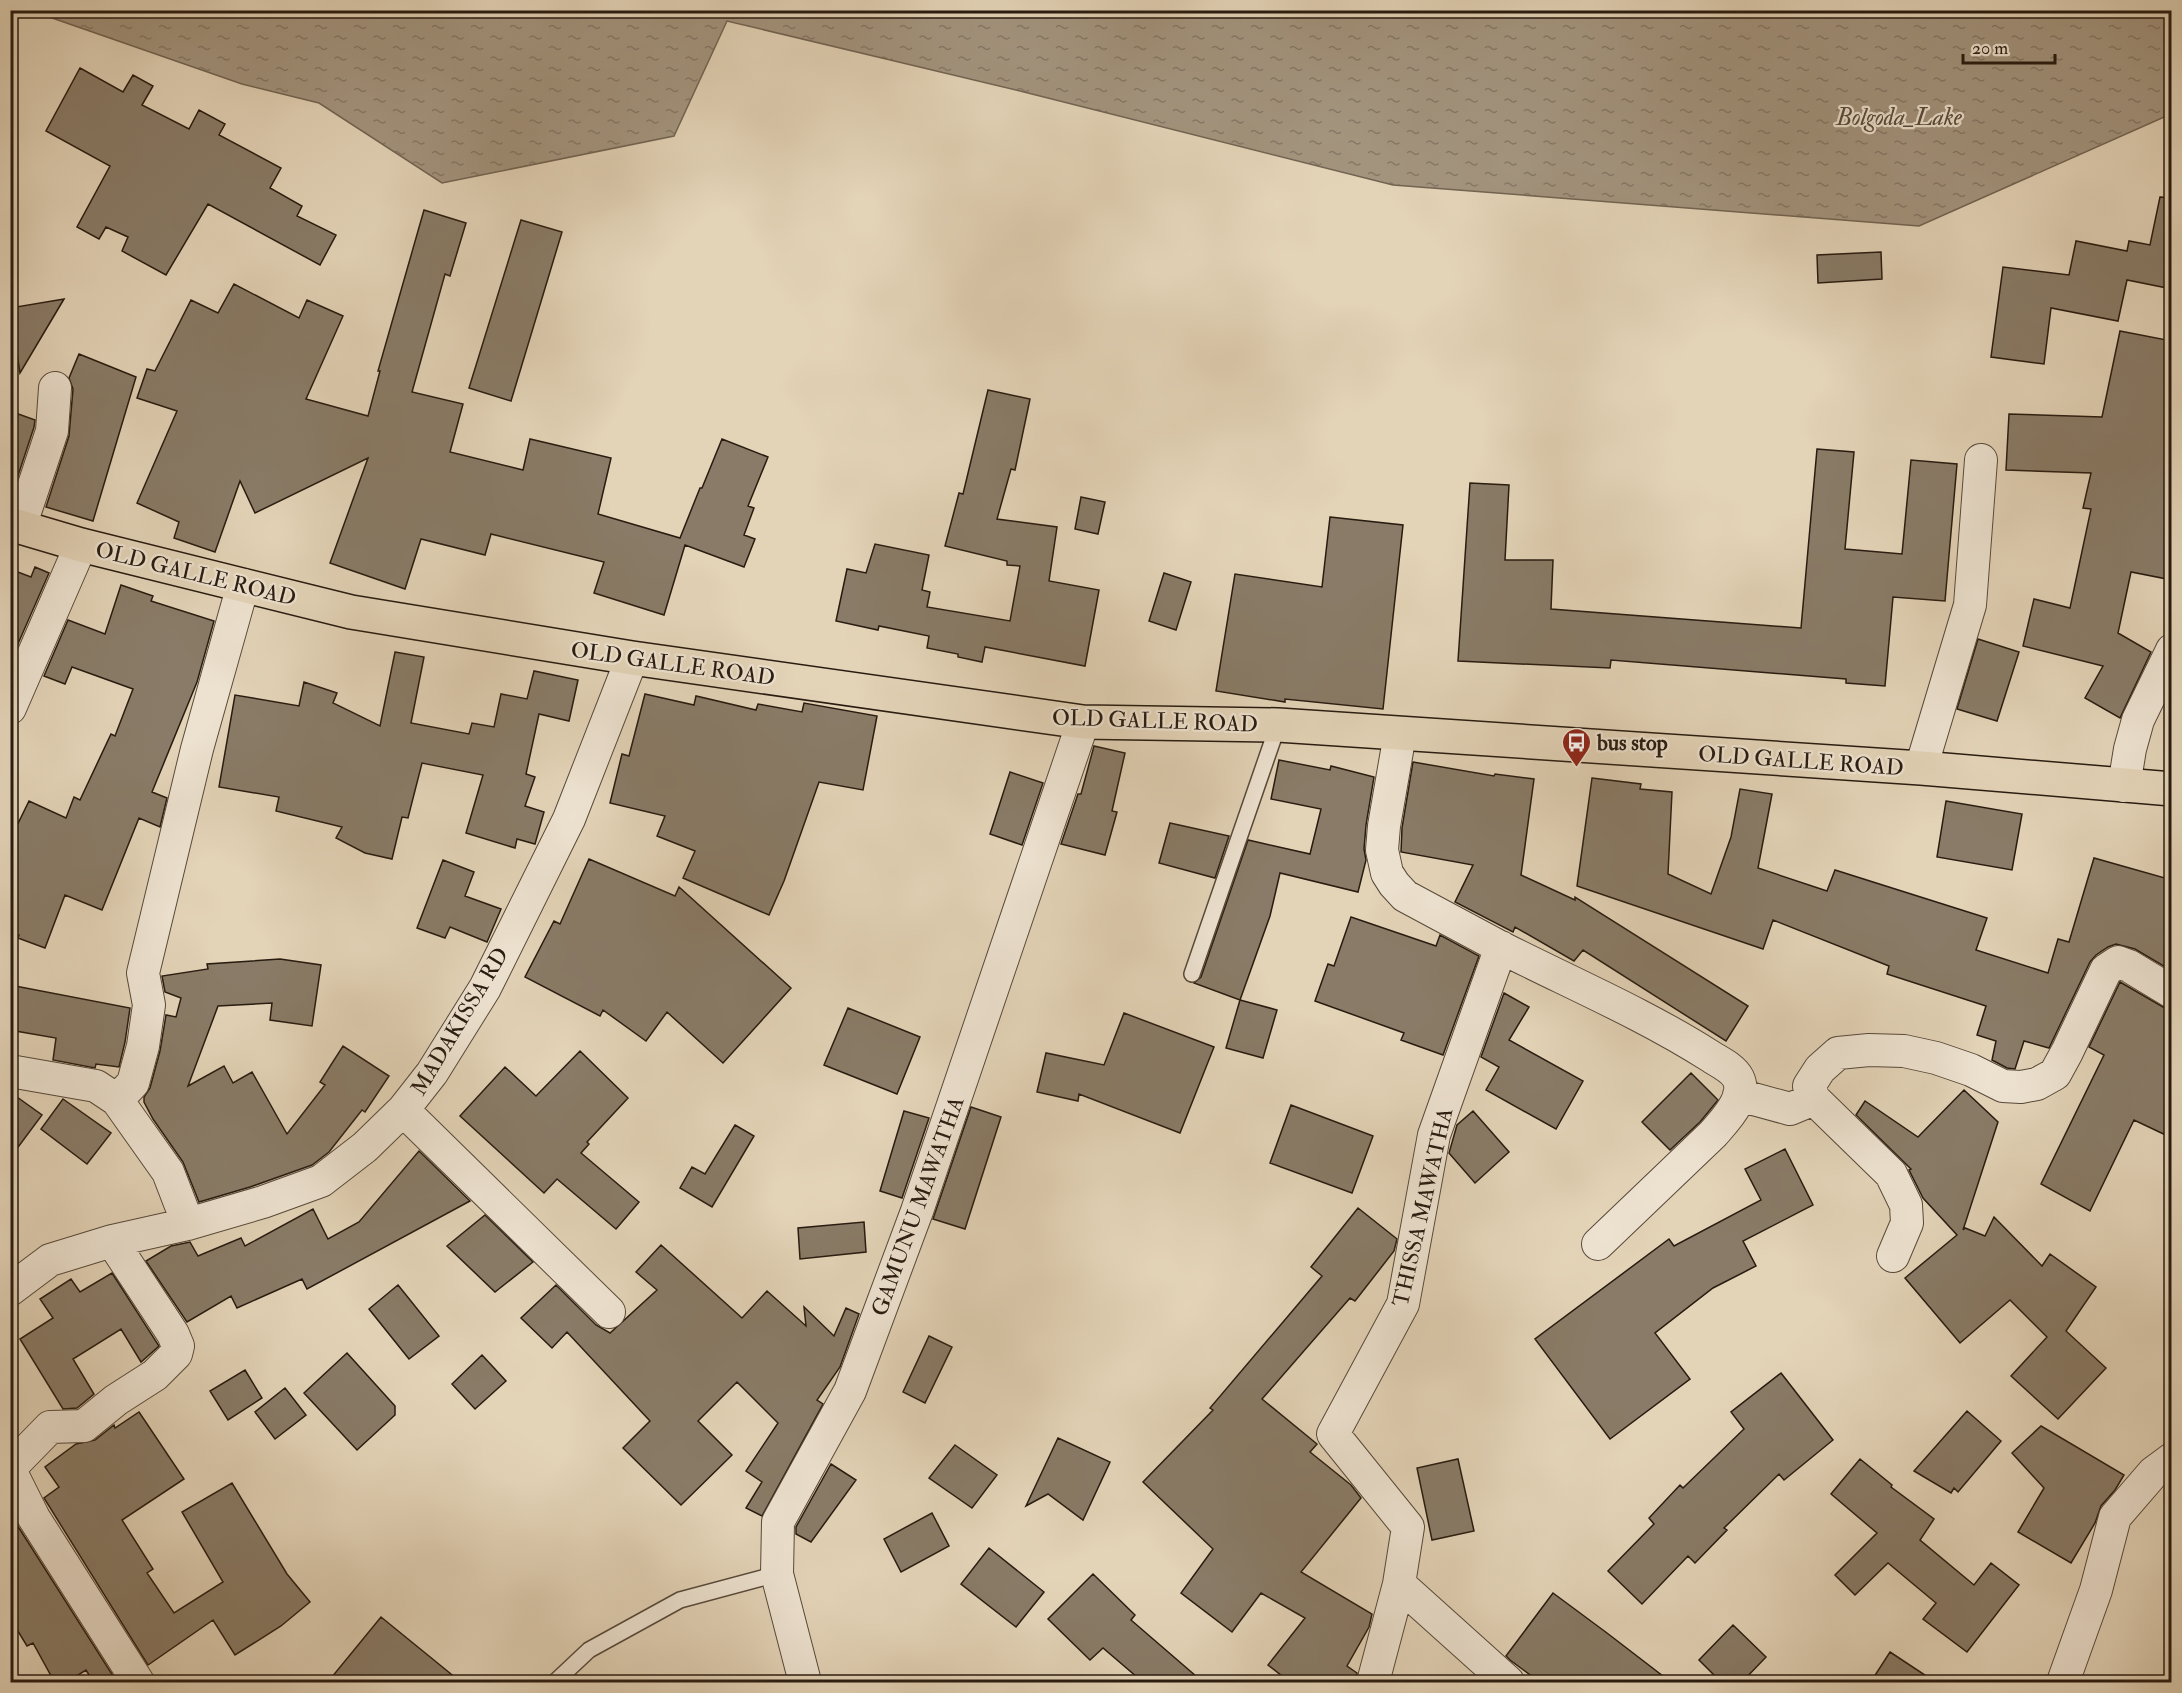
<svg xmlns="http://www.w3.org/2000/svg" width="2182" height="1693" font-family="'IM FELL Double Pica',serif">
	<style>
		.water { fill: url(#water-ripples); stroke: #726452; stroke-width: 1.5 }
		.building { fill: #897b67; stroke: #281b10; stroke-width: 1.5 }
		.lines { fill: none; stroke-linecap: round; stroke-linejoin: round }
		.service-casing { stroke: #57493a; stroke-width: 18 }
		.minor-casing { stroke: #57493a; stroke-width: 34 }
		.trunk-casing { stroke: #281b10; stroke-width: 36 }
		.service { stroke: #ede2d0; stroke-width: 15 }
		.minor { stroke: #ede2d0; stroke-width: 32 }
		.trunk { stroke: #e3d3b7; stroke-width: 33 }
		.labels { text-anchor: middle; stroke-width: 4.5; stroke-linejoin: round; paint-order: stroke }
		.street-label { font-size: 22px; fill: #281b10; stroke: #ede2d0 }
		.poi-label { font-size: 22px; font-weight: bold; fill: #281b10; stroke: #ede2d0; text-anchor: start }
		.water-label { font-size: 24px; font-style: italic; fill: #594b3c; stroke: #ede2d0 }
	</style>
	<defs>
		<pattern id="water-ripples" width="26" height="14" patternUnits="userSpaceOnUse" patternTransform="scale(1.5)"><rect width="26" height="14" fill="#a3947e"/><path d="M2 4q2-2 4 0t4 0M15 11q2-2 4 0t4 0" fill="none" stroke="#857866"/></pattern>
	</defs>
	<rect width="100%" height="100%" fill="#e3d3b7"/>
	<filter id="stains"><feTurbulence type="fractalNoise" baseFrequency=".00333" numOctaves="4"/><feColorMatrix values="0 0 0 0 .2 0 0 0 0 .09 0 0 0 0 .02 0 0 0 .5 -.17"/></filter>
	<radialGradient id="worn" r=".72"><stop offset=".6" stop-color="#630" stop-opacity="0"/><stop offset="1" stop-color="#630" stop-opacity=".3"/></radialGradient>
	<path class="water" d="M 2171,10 L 2171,114 L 1919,226 L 1393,185 L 1020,91 L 727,21 L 674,136 L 442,183 L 319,103 L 242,84 L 32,11 Z"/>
	<path class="building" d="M 80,68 L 123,92 L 133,75 L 153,86 L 142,105 L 189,129 L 199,110 L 225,124 L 219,135 L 281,168 L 270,188 L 302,206 L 297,216 L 336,235 L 320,265 L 208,204 L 166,275 L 122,251 L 128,237 L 106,227 L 99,239 L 77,227 L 110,166 L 46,131 Z
		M 2160,197 L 2172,198 L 2172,289 L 2127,280 L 2118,321 L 2051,308 L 2044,364 L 1991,357 L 2003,267 L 2069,275 L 2076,241 L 2127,251 L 2129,241 L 2150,245 Z
		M 424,210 L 466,223 L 450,276 L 445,274 L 412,392 L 463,404 L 450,452 L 523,470 L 530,439 L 611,458 L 598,514 L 680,538 L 700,488 L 702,488 L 722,439 L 768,457 L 748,506 L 754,508 L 744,535 L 755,539 L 744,567 L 685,545 L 664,615 L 594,593 L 604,562 L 491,534 L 485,555 L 421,539 L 405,589 L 330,563 L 368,458 L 255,513 L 240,481 L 215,552 L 174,538 L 179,522 L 137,503 L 177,411 L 137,398 L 147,369 L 155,371 L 191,300 L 218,313 L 234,284 L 299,318 L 307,300 L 343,316 L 306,399 L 368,416 L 380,371 L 378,371 Z
		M 521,220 L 562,232 L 511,401 L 469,388 Z
		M 1881,252 L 1882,279 L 1818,283 L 1817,255 Z
		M 64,299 L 20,373 L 10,308 Z
		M 2120,331 L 2172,341 L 2172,580 L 2131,572 L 2118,633 L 2151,652 L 2120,718 L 2085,698 L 2103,666 L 2023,646 L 2034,599 L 2070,608 L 2091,509 L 2083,508 L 2091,473 L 2006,470 L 2009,414 L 2102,417 Z
		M 79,354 L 136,377 L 93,521 L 46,507 L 69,436 L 73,389 L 69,378 Z
		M 988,390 L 1030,399 L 1015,470 L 1011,469 L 997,519 L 1057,527 L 1049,581 L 1099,590 L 1085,666 L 985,647 L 982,662 L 958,657 L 958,654 L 927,648 L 929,636 L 879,626 L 878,630 L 836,621 L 847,569 L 866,573 L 875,544 L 929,555 L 922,590 L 930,592 L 927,607 L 1010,621 L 1020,566 L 1007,565 L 1007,561 L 945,546 L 959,493 L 963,494 Z
		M 10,411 L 35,420 L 34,427 L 11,497 Z
		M 1817,449 L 1854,452 L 1845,549 L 1902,554 L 1911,460 L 1957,464 L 1945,601 L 1893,597 L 1885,686 L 1846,683 L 1846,679 L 1611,660 L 1610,668 L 1458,661 L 1470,483 L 1509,485 L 1505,560 L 1553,560 L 1551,609 L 1801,628 Z
		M 1081,497 L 1105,502 L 1098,534 L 1075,529 Z
		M 1330,517 L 1403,525 L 1383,709 L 1285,699 L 1285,702 L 1216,691 L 1235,574 L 1322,587 Z
		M 35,567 L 49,573 L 10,662 L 10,569 L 31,577 Z
		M 1164,573 L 1191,582 L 1176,630 L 1149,621 Z
		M 121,585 L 153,596 L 151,601 L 214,621 L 197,682 L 152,792 L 167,798 L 160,827 L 139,818 L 102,910 L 65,895 L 45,948 L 18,938 L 19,935 L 10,932 L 10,840 L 29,801 L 66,818 L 74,797 L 80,800 L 111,734 L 115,736 L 133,689 L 72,667 L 65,684 L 44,676 L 68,620 L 105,634 Z
		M 1978,639 L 2019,652 L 1997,721 L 1957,709 Z
		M 395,652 L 424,657 L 411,723 L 469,734 L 472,723 L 494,727 L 501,694 L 527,699 L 534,671 L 578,680 L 569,721 L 539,714 L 526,774 L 535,777 L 525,806 L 544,812 L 535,844 L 517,839 L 515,848 L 466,833 L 483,775 L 422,763 L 408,818 L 402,817 L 392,859 L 365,853 L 336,838 L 342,827 L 276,811 L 279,797 L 219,787 L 235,695 L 299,706 L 304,682 L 337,693 L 333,703 L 380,726 Z
		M 645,694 L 694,705 L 696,696 L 756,710 L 758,704 L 802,712 L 804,703 L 877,716 L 863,790 L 819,782 L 784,881 L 769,915 L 683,878 L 695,851 L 657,836 L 665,816 L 610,803 L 622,754 L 629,756 Z
		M 1094,746 L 1125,753 L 1112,811 L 1117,812 L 1105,855 L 1061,844 L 1078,794 L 1081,794 Z
		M 1279,760 L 1330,770 L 1331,766 L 1374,777 L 1366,825 L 1364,849 L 1366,860 L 1358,892 L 1280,873 L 1270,916 L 1240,1000 L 1194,983 L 1201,977 L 1248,840 L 1310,854 L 1321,809 L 1271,799 Z
		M 1413,762 L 1494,776 L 1495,774 L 1534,779 L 1521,875 L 1575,900 L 1575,897 L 1748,1006 L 1726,1041 L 1583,950 L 1574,961 L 1515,927 L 1513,932 L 1455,902 L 1473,865 L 1401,852 L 1402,828 Z
		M 1010,772 L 1043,783 L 1022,845 L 990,834 Z
		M 1592,778 L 1641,784 L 1640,789 L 1672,792 L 1668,874 L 1711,894 L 1731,837 L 1740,789 L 1772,794 L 1758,868 L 1827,891 L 1835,870 L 1987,918 L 1976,950 L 2048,973 L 2058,939 L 2069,942 L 2094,858 L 2172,880 L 2172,971 L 2135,949 L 2116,944 L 2108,947 L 2096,955 L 2090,962 L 2049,1048 L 2024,1041 L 2015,1069 L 2007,1068 L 1992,1060 L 1996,1041 L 1977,1035 L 1986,1006 L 1887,974 L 1889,966 L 1773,920 L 1763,949 L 1577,886 Z
		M 1946,801 L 2022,814 L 2012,870 L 1937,857 Z
		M 1170,823 L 1229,836 L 1215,878 L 1159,863 Z
		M 589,859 L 675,896 L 679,887 L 791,988 L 723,1063 L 667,1012 L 646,1041 L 603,1010 L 600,1016 L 525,977 L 554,921 L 560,924 Z
		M 443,860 L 474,872 L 465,896 L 501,909 L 487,942 L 450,927 L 445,938 L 417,928 Z
		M 1351,917 L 1436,946 L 1440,935 L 1479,956 L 1443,1055 L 1401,1040 L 1404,1033 L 1315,1001 L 1328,964 L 1334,966 Z
		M 280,959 L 321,965 L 312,1026 L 270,1020 L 272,1003 L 218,1006 L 188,1086 L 224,1066 L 233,1083 L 252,1072 L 287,1134 L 325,1085 L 320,1082 L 343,1046 L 389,1076 L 365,1112 L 362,1110 L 329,1152 L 312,1165 L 250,1187 L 199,1202 L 183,1162 L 153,1119 L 144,1102 L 144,1097 L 150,1088 L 160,1051 L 166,1015 L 176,1017 L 181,998 L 165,992 L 162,976 L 208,969 L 207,964 Z
		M 2120,982 L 2163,1007 L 2172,1010 L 2172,1138 L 2134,1120 L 2090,1211 L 2041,1184 L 2104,1055 L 2089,1047 Z
		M 10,985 L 130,1008 L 125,1042 L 119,1067 L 96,1064 L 95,1068 L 53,1060 L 56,1038 L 10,1030 Z
		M 1504,993 L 1529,1007 L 1509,1040 L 1583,1081 L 1556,1129 L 1486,1090 L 1499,1067 L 1481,1057 Z
		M 1240,1000 L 1277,1010 L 1263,1058 L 1226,1048 Z
		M 848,1008 L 920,1037 L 897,1094 L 824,1065 Z
		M 1124,1013 L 1214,1047 L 1180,1133 L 1079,1094 L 1078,1101 L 1037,1092 L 1046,1053 L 1104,1065 Z
		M 580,1051 L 628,1098 L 587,1142 L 589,1144 L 581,1153 L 639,1202 L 616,1229 L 557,1179 L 544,1193 L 460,1116 L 505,1067 L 536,1096 Z
		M 1691,1073 L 1718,1100 L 1700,1122 L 1670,1150 L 1642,1122 Z
		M 1964,1090 L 1998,1122 L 1963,1230 L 1965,1228 L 1985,1236 L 1994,1217 L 2042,1266 L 2050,1254 L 2096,1287 L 2066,1331 L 2106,1368 L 2058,1419 L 2011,1376 L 2047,1337 L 2010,1300 L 1960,1343 L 1905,1278 L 1957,1235 L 1923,1198 L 1909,1170 L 1911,1169 L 1856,1115 L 1865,1101 L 1918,1137 Z
		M 10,1092 L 42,1115 L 10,1158 Z
		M 63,1099 L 111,1133 L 87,1164 L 41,1129 Z
		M 1291,1105 L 1373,1136 L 1352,1193 L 1270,1163 Z
		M 971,1107 L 1001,1117 L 965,1229 L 933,1219 Z
		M 904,1111 L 929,1118 L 902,1198 L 880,1191 Z
		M 1473,1111 L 1509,1152 L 1475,1183 L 1449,1153 L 1457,1125 Z
		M 735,1125 L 754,1136 L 712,1207 L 680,1188 L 692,1167 L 705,1174 Z
		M 1785,1149 L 1813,1205 L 1743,1241 L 1756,1266 L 1713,1288 L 1655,1333 L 1690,1379 L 1610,1439 L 1535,1339 L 1669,1239 L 1674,1246 L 1761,1200 L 1745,1169 Z
		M 419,1151 L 470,1201 L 307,1289 L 302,1279 L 237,1308 L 231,1296 L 187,1322 L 146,1261 L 171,1246 L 190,1242 L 198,1256 L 241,1238 L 245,1246 L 313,1209 L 328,1239 L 359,1222 Z
		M 1358,1208 L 1397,1239 L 1394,1251 L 1355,1301 L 1350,1298 L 1262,1399 L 1317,1444 L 1310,1452 L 1351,1485 L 1361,1498 L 1301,1572 L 1372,1614 L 1369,1627 L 1347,1666 L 1357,1673 L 1356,1683 L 1291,1683 L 1268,1665 L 1305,1618 L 1261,1593 L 1232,1632 L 1181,1593 L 1213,1549 L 1143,1482 L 1213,1410 L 1210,1408 L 1322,1276 L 1311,1267 Z
		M 485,1215 L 533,1262 L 495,1292 L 447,1246 Z
		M 864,1222 L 866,1252 L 800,1259 L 798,1228 Z
		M 661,1245 L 742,1318 L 767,1291 L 806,1326 L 804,1307 L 834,1336 L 846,1308 L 859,1314 L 840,1367 L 817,1400 L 823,1404 L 762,1516 L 746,1508 L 762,1482 L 746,1471 L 778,1423 L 737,1382 L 698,1421 L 732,1455 L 681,1505 L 623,1448 L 650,1421 L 567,1332 L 552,1348 L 521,1318 L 556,1285 L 596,1325 L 610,1333 L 657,1290 L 636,1272 Z
		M 112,1273 L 159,1346 L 141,1362 L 121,1329 L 73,1359 L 94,1394 L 77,1408 L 63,1409 L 20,1339 L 53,1318 L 40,1299 L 71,1279 L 80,1292 Z
		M 398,1285 L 439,1336 L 409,1359 L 369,1309 Z
		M 929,1336 L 952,1347 L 925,1403 L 903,1392 Z
		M 347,1353 L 395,1406 L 395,1415 L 357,1450 L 304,1393 Z
		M 482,1355 L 506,1381 L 475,1409 L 452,1384 Z
		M 245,1370 L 262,1398 L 228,1420 L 210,1391 Z
		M 1781,1373 L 1833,1440 L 1784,1480 L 1779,1474 L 1724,1528 L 1727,1530 L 1695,1563 L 1688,1556 L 1642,1604 L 1608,1571 L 1654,1524 L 1649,1518 L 1680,1485 L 1683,1488 L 1744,1429 L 1731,1412 Z
		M 285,1388 L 306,1415 L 275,1439 L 255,1412 Z
		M 1967,1411 L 2001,1441 L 1958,1492 L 1954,1488 L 1951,1493 L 1914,1471 Z
		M 139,1412 L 184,1479 L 122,1520 L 153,1569 L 147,1573 L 174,1613 L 223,1582 L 182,1512 L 232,1483 L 287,1574 L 310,1602 L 281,1626 L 235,1655 L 213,1620 L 148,1665 L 44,1498 L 59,1487 L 45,1467 L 76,1444 L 95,1440 L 114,1425 L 115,1428 Z
		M 2041,1426 L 2124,1475 L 2115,1490 L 2101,1506 L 2095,1523 L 2071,1563 L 2018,1532 L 2044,1488 L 2012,1453 Z
		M 1058,1438 L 1110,1462 L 1083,1520 L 1048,1494 L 1026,1506 Z
		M 955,1445 L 997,1475 L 972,1508 L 929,1478 Z
		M 1458,1459 L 1474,1531 L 1432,1540 L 1417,1468 Z
		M 1860,1459 L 1892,1485 L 1891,1487 L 1934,1519 L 1920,1540 L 1974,1585 L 1991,1563 L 2019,1585 L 1967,1652 L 1923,1619 L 1936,1603 L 1888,1563 L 1855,1595 L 1835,1575 L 1877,1533 L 1831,1494 Z
		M 831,1464 L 856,1480 L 811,1542 L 796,1534 L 796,1527 Z
		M 932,1513 L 949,1546 L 901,1572 L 884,1539 Z
		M 14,1519 L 19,1528 L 115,1679 L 109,1683 L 94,1683 L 86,1670 L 65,1683 L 55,1683 L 33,1643 L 27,1646 L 10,1618 L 10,1521 Z
		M 989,1548 L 1044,1592 L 1016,1627 L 961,1584 Z
		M 1093,1574 L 1135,1615 L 1131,1620 L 1204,1683 L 1144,1683 L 1103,1648 L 1090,1660 L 1048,1619 Z
		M 1553,1593 L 1607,1633 L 1672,1683 L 1541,1683 L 1510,1660 L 1506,1656 Z
		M 381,1617 L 462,1683 L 327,1683 Z
		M 1733,1625 L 1766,1657 L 1741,1683 L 1722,1683 L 1699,1660 Z
		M 1890,1652 L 1937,1683 L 1870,1683 Z"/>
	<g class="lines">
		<defs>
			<path id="service" d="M 1192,974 L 1278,725
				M 555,1682 L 589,1650 L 680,1600 L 777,1574"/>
			<path id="minor" d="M 20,527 L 52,431 L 55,388
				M 10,708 L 81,545
				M 1400,734 L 1384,826 L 1382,850 L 1387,873 L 1394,884 L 1405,896 C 1438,914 1470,931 1502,948 C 1571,983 1644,1014 1710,1056 C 1719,1062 1733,1068 1738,1078 C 1748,1098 1724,1121 1713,1134 L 1598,1244
				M 1921,768 L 1970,605 L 1981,460
				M 2124,786 L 2130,749 L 2138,720 L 2172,650
				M 10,1071 L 96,1086 L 117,1100 L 168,1172 L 188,1224
				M 1739,1095 L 1790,1109 L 1814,1099
				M 117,1100 L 133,1083 L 143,1046 L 149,1005 L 143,973 L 197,749 L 243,585
				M 403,1110 L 609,1312
				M 1893,1256 L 1907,1223 L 1906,1205 L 1891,1174 L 1814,1099 L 1809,1086 L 1820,1069 L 1838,1053 L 1869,1050 L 1904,1051 L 1936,1058 L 1971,1070 L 2003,1086 L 2021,1087 L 2037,1084 L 2055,1074 L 2067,1052 L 2106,970 L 2118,962 L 2129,966 L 2172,992
				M 10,1290 L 50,1260 L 112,1241 L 188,1224 L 263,1202 L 321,1181 L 365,1147 L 403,1110 L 432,1073 L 485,988 L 569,819 L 632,658
				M 10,1468 L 50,1427 L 84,1426 L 116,1400 L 155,1375 L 176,1354 L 178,1346 L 173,1334 L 112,1241
				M 10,1470 L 34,1518 L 138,1682
				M 1399,1584 L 1508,1682
				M 805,1682 L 777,1574 L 778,1522 L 850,1391 L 917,1211 L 1083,722
				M 1373,1682 L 1399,1584 L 1408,1527 L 1333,1434 L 1403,1304 L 1434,1135 L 1501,947
				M 2063,1682 L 2096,1590 L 2115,1517 L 2153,1473 L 2172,1459"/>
			<path id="trunk" d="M 10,524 L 81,545 L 351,612 L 632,658 L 1083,722 L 1278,725 L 1921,768 L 2172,789"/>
		</defs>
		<use href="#service" class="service-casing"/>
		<use href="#minor" class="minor-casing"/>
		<use href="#trunk" class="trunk-casing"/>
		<use href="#service" class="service"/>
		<use href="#minor" class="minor"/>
		<use href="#trunk" class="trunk"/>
	</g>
	<defs>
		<symbol id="bus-pin" viewBox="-11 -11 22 30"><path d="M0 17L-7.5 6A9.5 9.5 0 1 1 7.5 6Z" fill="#8f2418" stroke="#ede2d0"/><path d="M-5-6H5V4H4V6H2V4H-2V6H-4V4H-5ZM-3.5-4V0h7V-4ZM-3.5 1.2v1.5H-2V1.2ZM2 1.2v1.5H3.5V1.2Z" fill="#fff"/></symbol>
	</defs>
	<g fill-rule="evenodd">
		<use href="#bus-pin" x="1560" y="726" width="33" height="45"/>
	</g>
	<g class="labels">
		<g class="street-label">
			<text transform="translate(196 573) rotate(14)" y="8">OLD GALLE ROAD</text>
			<text transform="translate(673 663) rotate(8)" y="8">OLD GALLE ROAD</text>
			<text transform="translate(1155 720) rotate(2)" y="8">OLD GALLE ROAD</text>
			<text transform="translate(1801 760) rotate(4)" y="8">OLD GALLE ROAD</text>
			<text transform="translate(459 1021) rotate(-59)" y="8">MADAKISSA RD</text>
			<text transform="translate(917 1206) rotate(-70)" y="8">GAMUNU MAWATHA</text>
			<text transform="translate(1422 1207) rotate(-77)" y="8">THISSA MAWATHA</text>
		</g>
		<g class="poi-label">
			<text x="1597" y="750">bus stop</text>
		</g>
		<g class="water-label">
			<text x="1899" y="125">Bolgoda_Lake</text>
		</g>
	</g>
	<rect width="2182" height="1693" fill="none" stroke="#e3d3b7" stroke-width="36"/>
	<rect x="12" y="12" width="2158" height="1669" fill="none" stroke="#281b10" stroke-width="3"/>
	<rect x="18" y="18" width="2146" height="1657" fill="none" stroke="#281b10" stroke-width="1.5"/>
	<path d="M1963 54v9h92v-9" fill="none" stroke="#281b10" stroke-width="3"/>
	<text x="1972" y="54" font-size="18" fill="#281b10" stroke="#ede2d0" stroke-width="4.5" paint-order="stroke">20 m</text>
	<rect width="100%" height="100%" filter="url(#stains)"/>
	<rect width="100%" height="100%" fill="url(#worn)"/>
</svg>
